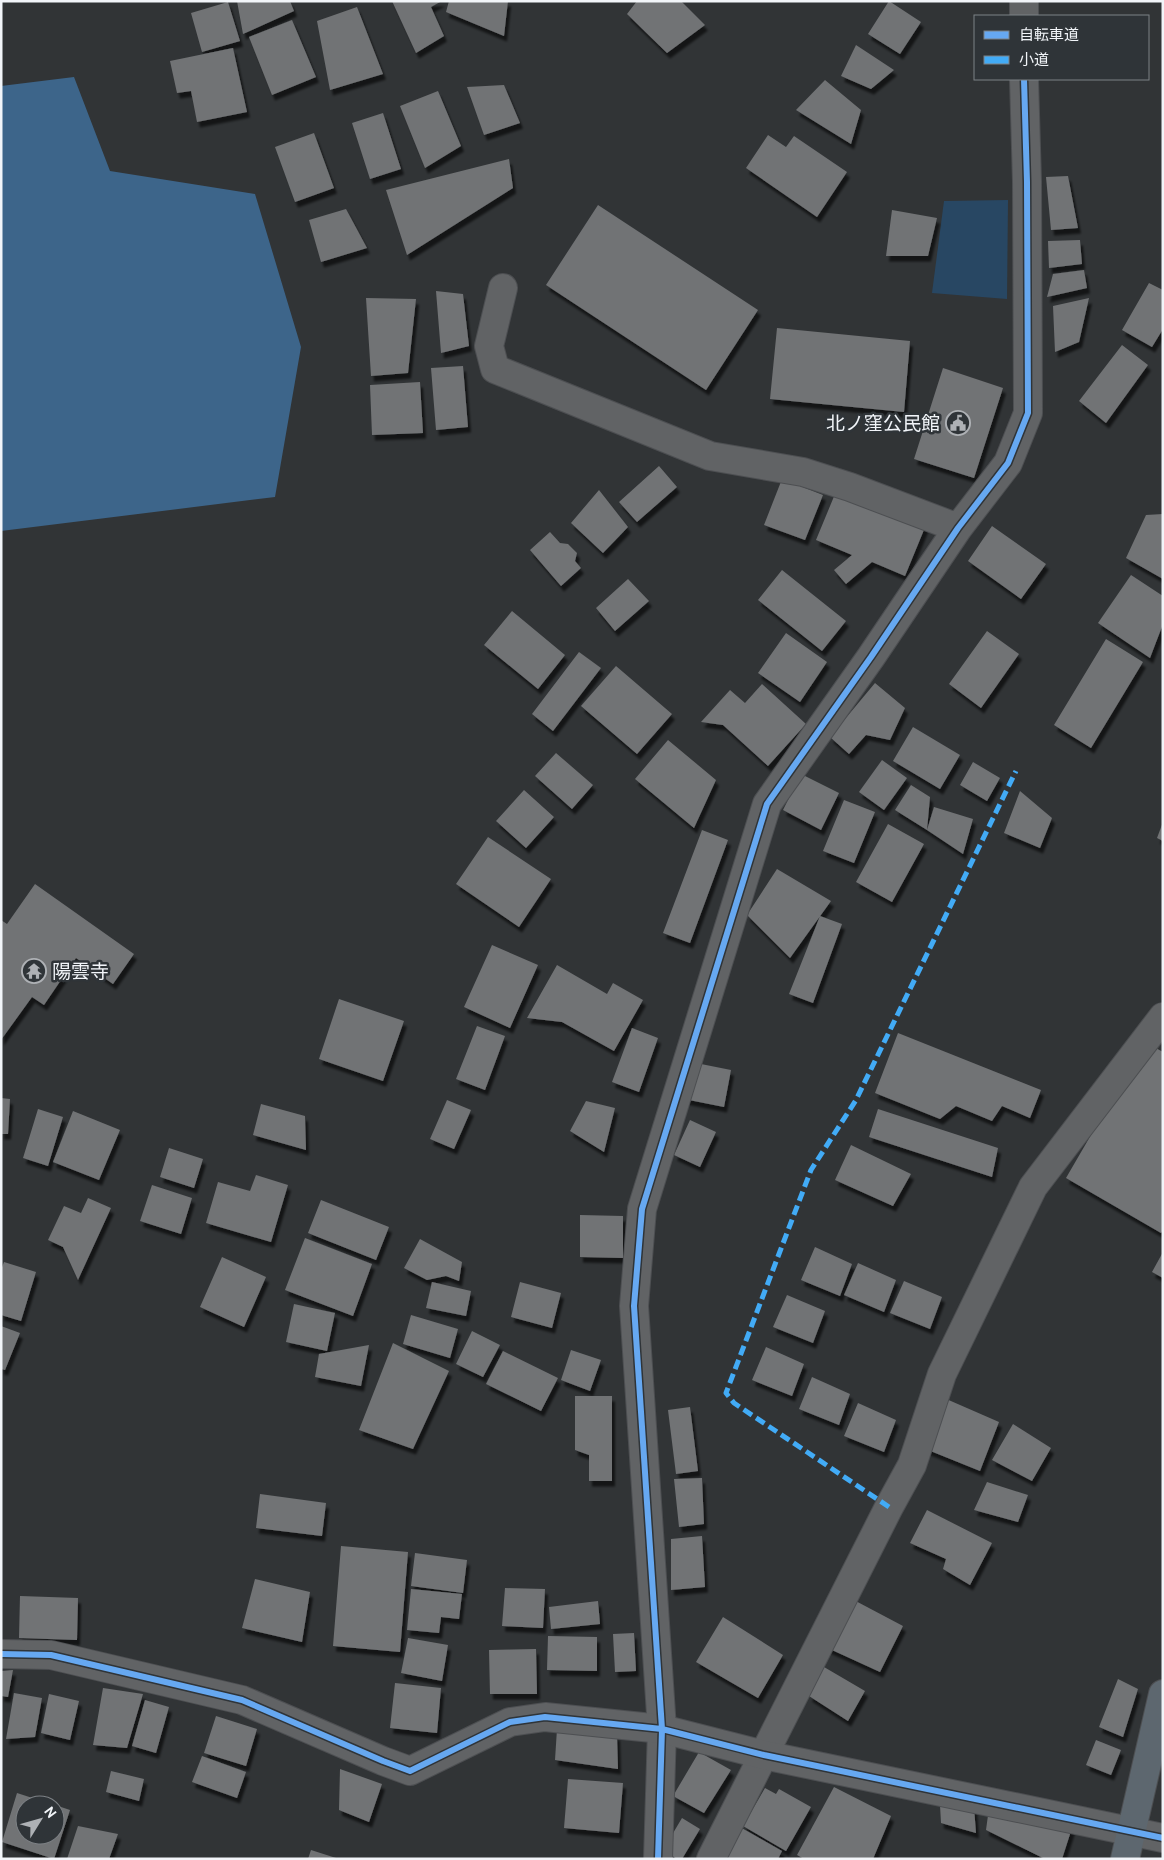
<svg xmlns="http://www.w3.org/2000/svg" width="1164" height="1860" font-family="Cabin,'Noto Sans JP',sans-serif">
	<style>
		.green { fill: #284763 }
		.forest { fill: #3d658a }
		.building { fill: #717375; filter: url(#shadow) }
		.lines { fill: none; stroke-linecap: round; stroke-linejoin: round }
		.street-casing { stroke: #4d4f52; stroke-width: 30 }
		.secondary-casing { stroke: #4d4f52; stroke-width: 30 }
		.primary-casing { stroke: #4d4f52; stroke-width: 30 }
		.street { stroke: #616365; stroke-width: 28 }
		.secondary { stroke: #616365; stroke-width: 28 }
		.primary { stroke: #5d676f; stroke-width: 28 }
		.quiet { stroke: #42abf6; stroke-width: 5; stroke-dasharray: 10 5; stroke-linecap: butt }
		.cycleway-casing { stroke: #2f3438; stroke-width: 9 }
		.cycleway { stroke: #66a8f1; stroke-width: 6 }
		.labels { text-anchor: middle; stroke-width: 5; stroke-linejoin: round; paint-order: stroke }
		.poi-label { font-size: 19px; fill: #f2f5f9; stroke: #2f3438; text-anchor: end }
	</style>
	<defs>
		<filter id="shadow"><feDropShadow dx="3" dy="5.5" stdDeviation="1" flood-color="#0009"/></filter>
	</defs>
	<rect width="100%" height="100%" fill="#313436"/>
	<path class="green" d="M 1008,200 L 1007,299 L 932,293 L 944,201 Z"/>
	<path class="forest" d="M 74,77 L 110,171 L 255,194 L 301,347 L 275,497 L 1,531 L 1,86 Z"/>
	<path class="building" d="M 237,1 L 290,1 L 294,11 L 243,34 Z
		M 392,1 L 442,1 L 431,7 L 444,36 L 416,53 Z
		M 449,1 L 508,1 L 504,36 L 446,12 Z
		M 637,1 L 681,1 L 705,25 L 667,53 L 627,14 Z
		M 889,1 L 921,22 L 900,54 L 868,34 Z
		M 228,2 L 240,41 L 202,52 L 191,13 Z
		M 357,7 L 383,74 L 330,90 L 317,21 Z
		M 292,20 L 316,77 L 272,95 L 249,37 Z
		M 856,45 L 894,70 L 871,89 L 841,76 Z
		M 233,48 L 247,112 L 197,122 L 191,91 L 177,93 L 170,61 Z
		M 825,80 L 861,110 L 851,144 L 796,110 Z
		M 504,85 L 520,123 L 484,135 L 467,87 Z
		M 438,91 L 461,146 L 425,168 L 400,106 Z
		M 383,113 L 401,169 L 370,179 L 352,123 Z
		M 314,133 L 334,188 L 295,202 L 275,147 Z
		M 768,135 L 786,147 L 794,136 L 847,172 L 817,217 L 746,168 Z
		M 509,159 L 513,188 L 407,255 L 386,190 Z
		M 1068,176 L 1078,228 L 1051,230 L 1046,177 Z
		M 598,205 L 758,310 L 706,390 L 546,285 Z
		M 346,209 L 367,248 L 321,262 L 309,220 Z
		M 892,210 L 937,218 L 928,256 L 886,256 Z
		M 1080,240 L 1082,264 L 1049,268 L 1048,241 Z
		M 1084,270 L 1087,288 L 1047,297 L 1053,274 Z
		M 1149,283 L 1163,290 L 1163,329 L 1152,347 L 1122,330 Z
		M 436,291 L 463,294 L 469,346 L 441,353 Z
		M 366,298 L 416,299 L 408,373 L 371,376 Z
		M 1089,298 L 1079,342 L 1055,352 L 1053,306 Z
		M 777,328 L 910,341 L 904,412 L 770,399 Z
		M 1122,345 L 1148,365 L 1106,423 L 1079,401 Z
		M 463,366 L 468,427 L 436,430 L 431,368 Z
		M 943,368 L 1003,388 L 974,478 L 914,459 Z
		M 420,382 L 423,433 L 372,435 L 370,385 Z
		M 659,466 L 677,487 L 637,522 L 619,502 Z
		M 782,479 L 823,495 L 805,540 L 764,525 Z
		M 599,490 L 628,527 L 603,553 L 571,523 Z
		M 835,494 L 928,520 L 905,576 L 872,562 L 846,584 L 834,570 L 852,555 L 816,540 Z
		M 1163,514 L 1163,579 L 1126,558 L 1146,515 Z
		M 992,526 L 1046,564 L 1021,599 L 968,561 Z
		M 550,532 L 560,543 L 568,544 L 577,553 L 575,561 L 581,568 L 561,586 L 530,550 Z
		M 782,570 L 846,621 L 822,651 L 758,600 Z
		M 1131,575 L 1163,596 L 1163,624 L 1150,658 L 1098,623 Z
		M 628,579 L 649,601 L 615,631 L 596,608 Z
		M 512,611 L 565,655 L 538,689 L 484,645 Z
		M 987,631 L 1019,654 L 981,708 L 949,684 Z
		M 786,633 L 827,662 L 800,702 L 758,673 Z
		M 1106,639 L 1143,662 L 1091,748 L 1054,725 Z
		M 579,652 L 601,668 L 553,731 L 532,714 Z
		M 616,666 L 672,714 L 637,754 L 581,706 Z
		M 875,683 L 905,708 L 890,740 L 866,735 L 849,754 L 830,737 Z
		M 762,684 L 806,724 L 768,766 L 723,725 L 701,722 L 730,690 L 745,703 Z
		M 913,727 L 960,755 L 940,789 L 893,761 Z
		M 668,740 L 716,780 L 694,828 L 635,779 Z
		M 556,753 L 593,785 L 572,809 L 535,776 Z
		M 882,760 L 907,778 L 884,810 L 859,792 Z
		M 973,762 L 1000,778 L 987,801 L 960,785 Z
		M 801,774 L 839,793 L 821,830 L 783,810 Z
		M 911,785 L 930,797 L 927,830 L 895,810 Z
		M 524,790 L 554,817 L 526,848 L 496,821 Z
		M 1020,791 L 1052,818 L 1040,848 L 1004,833 Z
		M 844,800 L 875,812 L 854,863 L 823,851 Z
		M 934,807 L 973,819 L 963,854 L 927,830 Z
		M 1163,822 L 1163,841 L 1157,838 Z
		M 888,824 L 924,844 L 892,902 L 856,882 Z
		M 702,830 L 728,840 L 690,943 L 663,933 Z
		M 488,837 L 551,879 L 519,927 L 456,884 Z
		M 777,869 L 831,901 L 790,958 L 747,915 Z
		M 35,884 L 134,954 L 113,984 L 76,958 L 44,1005 L 32,997 L 1,1040 L 1,920 L 7,924 Z
		M 820,916 L 842,924 L 813,1003 L 789,994 Z
		M 492,945 L 538,965 L 510,1028 L 464,1007 Z
		M 557,965 L 607,994 L 613,983 L 643,1000 L 614,1051 L 562,1022 L 527,1018 Z
		M 339,999 L 404,1021 L 383,1081 L 319,1059 Z
		M 477,1026 L 505,1036 L 485,1090 L 456,1079 Z
		M 632,1028 L 658,1038 L 639,1092 L 612,1082 Z
		M 898,1033 L 1041,1090 L 1030,1118 L 1002,1106 L 992,1121 L 956,1106 L 940,1119 L 875,1093 Z
		M 1145,1042 L 1163,1052 L 1163,1230 L 1161,1233 L 1066,1178 Z
		M 691,1062 L 731,1070 L 724,1107 L 684,1099 Z
		M 1,1098 L 10,1099 L 8,1134 L 1,1134 Z
		M 447,1100 L 471,1110 L 454,1149 L 430,1139 Z
		M 586,1101 L 615,1108 L 604,1152 L 570,1131 Z
		M 261,1104 L 305,1116 L 306,1150 L 253,1135 Z
		M 38,1109 L 63,1117 L 48,1166 L 23,1158 Z
		M 878,1109 L 998,1148 L 992,1177 L 869,1137 Z
		M 73,1111 L 120,1130 L 99,1180 L 53,1162 Z
		M 690,1120 L 716,1132 L 700,1167 L 674,1155 Z
		M 851,1145 L 911,1174 L 893,1206 L 835,1180 Z
		M 169,1148 L 203,1159 L 194,1188 L 160,1177 Z
		M 256,1175 L 288,1185 L 271,1242 L 206,1223 L 218,1182 L 250,1191 Z
		M 152,1185 L 192,1198 L 181,1234 L 140,1221 Z
		M 88,1198 L 111,1208 L 78,1280 L 63,1247 L 48,1240 L 64,1206 L 81,1213 Z
		M 321,1200 L 389,1227 L 376,1260 L 308,1233 Z
		M 580,1215 L 623,1216 L 623,1258 L 580,1257 Z
		M 305,1238 L 372,1264 L 353,1316 L 285,1290 Z
		M 420,1239 L 462,1262 L 459,1281 L 446,1276 L 427,1280 L 404,1268 Z
		M 815,1247 L 852,1264 L 840,1296 L 801,1280 Z
		M 1163,1252 L 1163,1278 L 1152,1272 Z
		M 222,1257 L 266,1277 L 244,1327 L 200,1307 Z
		M 4,1262 L 36,1272 L 21,1321 L 1,1315 L 1,1270 Z
		M 858,1263 L 896,1280 L 884,1312 L 844,1295 Z
		M 904,1281 L 942,1297 L 930,1329 L 890,1313 Z
		M 432,1282 L 471,1291 L 466,1316 L 426,1308 Z
		M 520,1282 L 561,1293 L 552,1328 L 511,1317 Z
		M 787,1295 L 825,1311 L 813,1343 L 773,1327 Z
		M 294,1304 L 335,1313 L 327,1351 L 286,1342 Z
		M 411,1315 L 458,1329 L 450,1358 L 403,1344 Z
		M 1,1326 L 20,1333 L 5,1370 L 1,1369 Z
		M 472,1331 L 500,1345 L 483,1377 L 456,1364 Z
		M 393,1343 L 449,1371 L 413,1449 L 359,1430 Z
		M 369,1345 L 361,1386 L 315,1377 L 319,1354 Z
		M 766,1347 L 804,1364 L 792,1396 L 752,1380 Z
		M 571,1350 L 601,1360 L 590,1391 L 561,1380 Z
		M 503,1351 L 558,1378 L 541,1411 L 486,1384 Z
		M 812,1377 L 850,1394 L 839,1425 L 799,1409 Z
		M 575,1396 L 612,1396 L 612,1481 L 589,1481 L 589,1455 L 575,1450 Z
		M 944,1398 L 999,1422 L 980,1471 L 923,1448 Z
		M 858,1403 L 896,1420 L 884,1452 L 844,1436 Z
		M 690,1407 L 698,1471 L 676,1474 L 668,1410 Z
		M 1013,1424 L 1051,1448 L 1032,1481 L 992,1460 Z
		M 702,1478 L 704,1524 L 679,1527 L 674,1479 Z
		M 987,1482 L 1028,1495 L 1018,1522 L 974,1510 Z
		M 260,1494 L 326,1503 L 322,1536 L 256,1528 Z
		M 927,1510 L 992,1543 L 970,1585 L 943,1569 L 946,1559 L 910,1543 Z
		M 702,1536 L 705,1587 L 671,1590 L 671,1539 Z
		M 341,1546 L 408,1552 L 400,1652 L 333,1646 Z
		M 415,1553 L 467,1560 L 463,1593 L 411,1586 Z
		M 255,1579 L 310,1592 L 302,1642 L 242,1628 Z
		M 505,1588 L 545,1589 L 543,1628 L 502,1626 Z
		M 411,1589 L 462,1594 L 459,1619 L 441,1617 L 439,1633 L 407,1630 Z
		M 20,1596 L 78,1598 L 77,1640 L 19,1638 Z
		M 850,1598 L 903,1626 L 880,1672 L 821,1645 Z
		M 598,1601 L 600,1624 L 551,1629 L 549,1607 Z
		M 723,1617 L 783,1655 L 758,1698 L 696,1662 Z
		M 634,1633 L 636,1671 L 615,1672 L 613,1634 Z
		M 548,1636 L 597,1637 L 597,1671 L 547,1670 Z
		M 408,1638 L 448,1645 L 442,1681 L 401,1673 Z
		M 536,1649 L 537,1694 L 490,1694 L 489,1650 Z
		M 824,1667 L 865,1691 L 848,1721 L 809,1696 Z
		M 13,1670 L 8,1697 L 1,1696 L 1,1671 Z
		M 1118,1679 L 1138,1689 L 1123,1737 L 1099,1727 Z
		M 395,1683 L 441,1688 L 437,1733 L 390,1728 Z
		M 103,1688 L 143,1694 L 127,1748 L 93,1745 Z
		M 14,1693 L 42,1698 L 35,1737 L 6,1739 Z
		M 49,1694 L 79,1701 L 70,1740 L 41,1733 Z
		M 145,1700 L 169,1707 L 156,1753 L 132,1746 Z
		M 216,1716 L 257,1729 L 246,1766 L 204,1753 Z
		M 557,1729 L 617,1735 L 618,1769 L 555,1760 Z
		M 1096,1740 L 1121,1750 L 1111,1775 L 1086,1765 Z
		M 699,1752 L 731,1770 L 704,1813 L 673,1796 Z
		M 202,1756 L 246,1772 L 237,1798 L 192,1782 Z
		M 340,1769 L 382,1784 L 369,1822 L 339,1810 Z
		M 111,1771 L 144,1779 L 139,1801 L 106,1792 Z
		M 568,1779 L 623,1783 L 619,1833 L 564,1828 Z
		M 834,1787 L 891,1816 L 873,1859 L 804,1859 L 797,1855 Z
		M 765,1788 L 776,1794 L 779,1789 L 811,1807 L 786,1851 L 743,1826 Z
		M 17,1793 L 54,1805 L 25,1805 L 25,1835 L 55,1835 L 55,1805 L 70,1810 L 54,1859 L 2,1842 Z
		M 940,1805 L 974,1807 L 976,1833 L 941,1823 Z
		M 989,1808 L 1072,1828 L 1062,1859 L 1045,1859 L 986,1830 Z
		M 682,1818 L 700,1829 L 682,1859 L 677,1859 L 663,1850 Z
		M 78,1826 L 118,1834 L 109,1859 L 67,1859 Z
		M 740,1827 L 782,1851 L 778,1859 L 726,1859 Z
		M 311,1850 L 336,1858 L 336,1859 L 308,1859 Z"/>
	<g class="lines">
		<defs>
			<path id="street" d="M 1024,1 L 1024,16
				M 503,288 L 489,346 L 495,369 L 710,456 L 803,472 L 850,487 L 958,528
				M 658,1859 L 662,1729 L 634,1306 L 642,1209 L 767,804 L 871,657 L 958,528 L 1008,463 L 1028,413 L 1027,182 L 1024,79
				M 711,1859 L 889,1507 L 912,1465 L 942,1374 L 1033,1187 L 1163,1017"/>
			<path id="secondary" d="M 1,1654 L 51,1655 L 242,1700 L 383,1761 L 410,1771 L 510,1722 L 545,1717 L 662,1729 L 764,1755 L 1163,1838"/>
			<path id="primary" d="M 1125,1859 L 1163,1694"/>
		</defs>
		<use href="#street" class="street-casing"/>
		<use href="#secondary" class="secondary-casing"/>
		<use href="#primary" class="primary-casing"/>
		<use href="#street" class="street"/>
		<use href="#secondary" class="secondary"/>
		<use href="#primary" class="primary"/>
		<path class="quiet" d="M 889,1507 L 734,1403 L 726,1393 L 811,1170 L 856,1100 L 1016,771"/>
		<defs>
			<path id="cycleway" d="M 1,1654 L 51,1655 L 242,1700 L 383,1761 L 410,1771 L 510,1722 L 545,1717 L 662,1729 L 764,1755 L 1163,1838
				M 658,1859 L 662,1729 L 634,1306 L 642,1209 L 767,804 L 871,657 L 958,528 L 1008,463 L 1028,413 L 1027,182 L 1024,79"/>
		</defs>
		<use href="#cycleway" class="cycleway-casing"/>
		<use href="#cycleway" class="cycleway"/>
	</g>
	<defs>
		<symbol id="civic-ring" viewBox="-11 -11 22 22"><circle r="9.5" fill="#2f3438" stroke="#aeb1b5" stroke-width="1.5"/><path d="M-.6-6.5H3V-4.5H.6V-3L4-1V1h2V6H-6V1h2V-1L-.6-3ZM-1.2 2.5V6h2.4V2.5Z" fill="#aeb1b5"/></symbol>
		<symbol id="temple-ring" viewBox="-11 -11 22 22"><circle r="9.5" fill="#2f3438" stroke="#aeb1b5" stroke-width="1.5"/><path d="M0-6L5-2H3V0L6.5 2.5H4V6H1.5V3h-3V6H-4V2.5H-6.5L-3 0V-2H-5Z" fill="#aeb1b5"/></symbol>
	</defs>
	<g fill-rule="evenodd">
		<use href="#civic-ring" x="944" y="409" width="28" height="28"/>
		<use href="#temple-ring" x="20" y="957" width="28" height="28"/>
	</g>
	<g class="labels">
		<g class="poi-label">
			<text x="940" y="430">北ノ窪公民館</text>
			<text x="52" y="978" text-anchor="start">陽雲寺</text>
		</g>
	</g>
	<rect width="1164" height="1860" fill="none" stroke="#f2f5f9" stroke-width="5"/>
	<rect x="974" y="15" width="175" height="65" fill="#2f3438" stroke="#7d8185"/>
	<rect x="984" y="31" width="25" height="8" fill="#66a8f1" stroke="#7d8185"/>
	<text x="1019" y="40" font-size="15" fill="#f2f5f9">自転車道</text>
	<rect x="984" y="56" width="25" height="8" fill="#42abf6" stroke="#7d8185"/>
	<text x="1019" y="65" font-size="15" fill="#f2f5f9">小道</text>
	<g transform="translate(40 1820) rotate(53)"><circle r="24" fill="#2f3438" stroke="#7d8185"/>
	<path d="M0-4L9 19L0 12L-9 19Z" fill="#aeb1b5"/>
	<text y="-8" font-size="14" font-weight="bold" text-anchor="middle" fill="#f2f5f9">N</text>
	</g>
</svg>
